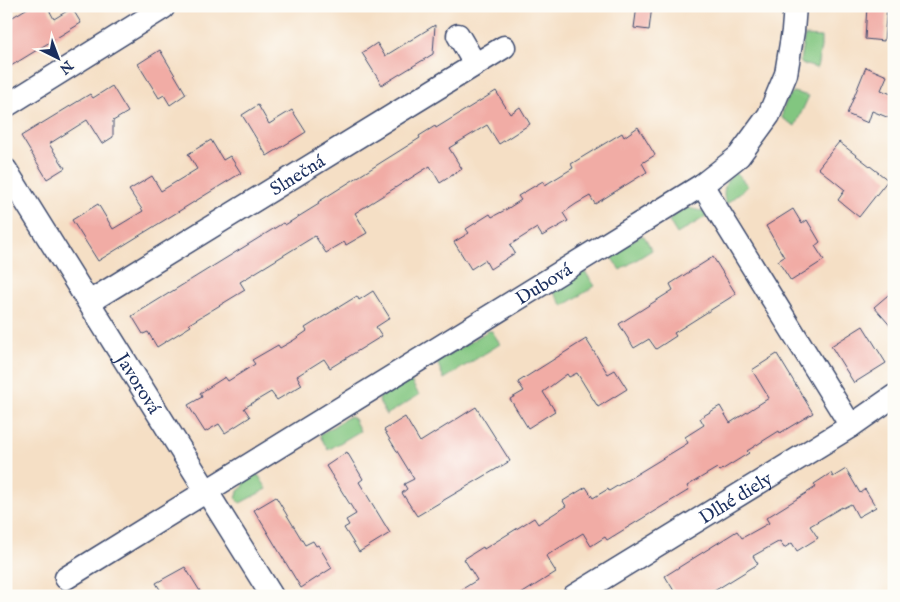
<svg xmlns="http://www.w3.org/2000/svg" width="900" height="602" font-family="'IM FELL English',serif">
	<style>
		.green { fill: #82c680; stroke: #4e7a6f }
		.building { fill: #f1aca5 }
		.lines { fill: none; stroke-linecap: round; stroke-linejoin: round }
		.street-casing { stroke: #3c496d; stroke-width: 25 }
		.street { stroke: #fff; stroke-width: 22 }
		.labels { text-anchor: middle; stroke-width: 4.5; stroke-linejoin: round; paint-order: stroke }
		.street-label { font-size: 19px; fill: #1b2f5e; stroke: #fdfcf7 }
	</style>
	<rect width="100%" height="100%" fill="#fdfcf7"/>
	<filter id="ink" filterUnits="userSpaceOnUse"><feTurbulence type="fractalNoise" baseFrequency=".02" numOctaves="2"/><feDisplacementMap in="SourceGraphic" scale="10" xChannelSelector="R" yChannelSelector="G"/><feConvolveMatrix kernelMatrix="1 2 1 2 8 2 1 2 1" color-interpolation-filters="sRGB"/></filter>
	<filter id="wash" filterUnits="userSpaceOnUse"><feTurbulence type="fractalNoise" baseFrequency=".0096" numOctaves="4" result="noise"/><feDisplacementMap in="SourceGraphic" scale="20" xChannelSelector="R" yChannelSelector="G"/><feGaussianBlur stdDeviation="1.12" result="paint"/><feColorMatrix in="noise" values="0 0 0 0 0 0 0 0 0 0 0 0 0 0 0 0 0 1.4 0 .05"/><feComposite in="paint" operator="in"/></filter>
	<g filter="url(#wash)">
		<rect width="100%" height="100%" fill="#f5dfc5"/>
		<path class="green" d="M 805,36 L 821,37 L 821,47 L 817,68 L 802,64 L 800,61 L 804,38 Z
			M 793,92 L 809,96 L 795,126 L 782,118 C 782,110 786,98 793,92 Z
			M 733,174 L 737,174 L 748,186 L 726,204 C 722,193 724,182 733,174 Z
			M 688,208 L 702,211 L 707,216 L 677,234 L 669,221 C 673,214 681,210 688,208 Z
			M 640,236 L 644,236 L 652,250 L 620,270 L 611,257 L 613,253 Z
			M 581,272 L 586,273 L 595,286 L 563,306 L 554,293 L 555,289 Z
			M 488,331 L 492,331 L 500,344 L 444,379 L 437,362 Z
			M 406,381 L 411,381 L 419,395 L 386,415 L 379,401 L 380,397 Z
			M 350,416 L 354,419 L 360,431 L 328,450 L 320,436 L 321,434 Z
			M 255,474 L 259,476 L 267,489 L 240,503 L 236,499 L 238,491 L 244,486 L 243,482 Z"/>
		<g id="blocks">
			<path class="building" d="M 31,6 L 47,6 L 54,19 L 72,8 L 81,23 L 6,69 L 6,21 Z
				M 637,6 L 652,6 L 649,30 L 634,28 Z
				M 867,6 L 887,6 L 884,41 L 865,39 Z
				M 435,25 L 433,54 L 382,85 L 362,53 L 377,43 L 385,56 Z
				M 160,50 L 186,94 L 170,105 L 164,95 L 159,98 L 138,64 Z
				M 866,67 L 887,76 L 881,90 L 894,95 L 894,120 L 872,111 L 868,123 L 847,114 Z
				M 112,86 L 128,112 L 113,121 L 113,137 L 102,144 L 87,120 L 49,144 L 65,168 L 47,179 L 21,136 L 90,94 L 93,98 Z
				M 496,91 L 510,114 L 520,107 L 530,124 L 499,144 L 487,125 L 449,148 L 462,169 L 440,183 L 430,166 L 355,213 L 367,233 L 346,245 L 344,242 L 326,253 L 315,236 L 240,282 L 245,290 L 189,324 L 191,326 L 157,347 L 148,332 L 143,334 L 132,316 L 283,223 L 285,225 L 319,204 L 318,202 L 420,138 L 419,136 L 435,126 L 436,128 Z
				M 258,105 L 269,124 L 292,110 L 306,132 L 267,156 L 242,115 Z
				M 638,127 L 655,155 L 642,163 L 647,172 L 595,204 L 590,196 L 576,204 L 563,213 L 568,221 L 542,236 L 537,228 L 524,236 L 510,245 L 515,253 L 490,269 L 485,260 L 471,269 L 454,242 L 469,233 L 466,229 L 490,214 L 492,217 L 507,209 L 521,200 L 518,196 L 543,181 L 545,185 L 573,168 L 571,164 L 622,133 L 624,137 Z
				M 211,140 L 223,160 L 230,156 L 241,173 L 98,261 L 72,220 L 98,204 L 113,229 L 143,211 L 129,190 L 152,176 L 161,191 L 197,169 L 188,154 Z
				M 839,142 L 888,180 L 859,217 L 838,200 L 845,190 L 818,168 Z
				M 793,209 L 802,224 L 807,220 L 820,242 L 815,246 L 824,260 L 791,281 L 778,261 L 784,257 L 766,226 Z
				M 713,257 L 736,294 L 674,333 L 676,336 L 656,349 L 649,339 L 634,348 L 619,324 L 673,290 L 670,284 Z
				M 894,290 L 894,330 L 874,307 Z
				M 373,291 L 390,318 L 376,327 L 382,336 L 330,368 L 324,359 L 297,376 L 302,385 L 277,400 L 271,392 L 244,408 L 250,417 L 225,433 L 219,424 L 205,432 L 188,405 L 202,397 L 200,393 L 225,377 L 228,381 L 241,373 L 255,364 L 252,360 L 278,345 L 280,348 L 294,340 L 307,331 L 305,328 L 357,296 L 359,300 Z
				M 863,326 L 886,363 L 854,383 L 831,346 Z
				M 586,339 L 608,374 L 615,370 L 627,389 L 598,407 L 577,373 L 569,377 L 567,374 L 543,392 L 555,411 L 528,428 L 510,399 L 524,391 L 518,382 Z
				M 777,354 L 813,413 L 780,433 L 779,431 L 747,451 L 749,453 L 720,471 L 717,468 L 687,486 L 689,490 L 607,540 L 605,537 L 591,546 L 583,533 L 546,556 L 556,572 L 518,596 L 451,596 L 477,580 L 464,559 L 483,547 L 484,549 L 534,518 L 538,524 L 566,506 L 563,501 L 586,487 L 593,498 L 608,489 L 609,491 L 688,443 L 685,437 L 704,425 L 700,418 L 720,406 L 730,423 L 769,398 L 752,370 Z
				M 476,407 L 510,461 L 417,516 L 402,493 L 407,489 L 404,484 L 414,479 L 384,430 L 405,417 L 420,442 Z
				M 347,452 L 363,479 L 359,482 L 390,533 L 359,552 L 344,528 L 349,525 L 346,520 L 356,514 L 326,466 Z
				M 846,469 L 860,493 L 865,489 L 876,507 L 858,517 L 851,504 L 843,508 L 842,507 L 810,526 L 818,538 L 797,551 L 792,543 L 784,548 L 780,541 L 753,556 L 758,564 L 706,596 L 677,596 L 665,576 L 737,531 L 742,538 L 769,523 L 766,518 L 816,487 L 814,484 L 831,473 L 833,477 Z
				M 276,497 L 305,545 L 313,541 L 316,546 L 318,545 L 332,568 L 301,588 L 254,510 Z
				M 185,567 L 203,596 L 164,596 L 156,583 Z"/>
		</g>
	</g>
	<g filter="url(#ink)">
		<use href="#blocks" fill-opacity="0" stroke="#3c496d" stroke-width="1"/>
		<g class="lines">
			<defs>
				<g id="street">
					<path d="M 458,35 L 475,64"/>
					<path d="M 6,106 L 163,8"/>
					<path id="s1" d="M 6,170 L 272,596"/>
					<path d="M 702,185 L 851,426"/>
					<path id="s2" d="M 89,302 L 504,47"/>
					<path id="s3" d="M 66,578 L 702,185 L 739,156 L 769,115 L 786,74 L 793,31 L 795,6"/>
					<path id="s4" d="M 574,596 L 851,426 L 894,396"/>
				</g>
			</defs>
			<use href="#street" class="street-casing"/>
			<use href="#street" class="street"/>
		</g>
	</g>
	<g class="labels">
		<g class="street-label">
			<text dy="7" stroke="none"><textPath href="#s2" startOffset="244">Slnečná</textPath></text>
			<text dy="7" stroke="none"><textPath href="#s3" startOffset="561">Dubová</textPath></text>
			<text dy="7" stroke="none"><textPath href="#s1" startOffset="251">Javorová</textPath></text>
			<text dy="7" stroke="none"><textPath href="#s4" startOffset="189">Dlhé diely</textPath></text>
		</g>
	</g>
	<rect width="900" height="602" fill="none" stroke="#fdfcf7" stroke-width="25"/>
	<g transform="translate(58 58) rotate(138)" stroke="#fdfcf7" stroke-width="4" paint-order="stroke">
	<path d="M0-4L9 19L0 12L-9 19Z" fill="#1b2f5e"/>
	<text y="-8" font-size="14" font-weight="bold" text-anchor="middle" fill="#1b2f5e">N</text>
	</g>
</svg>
